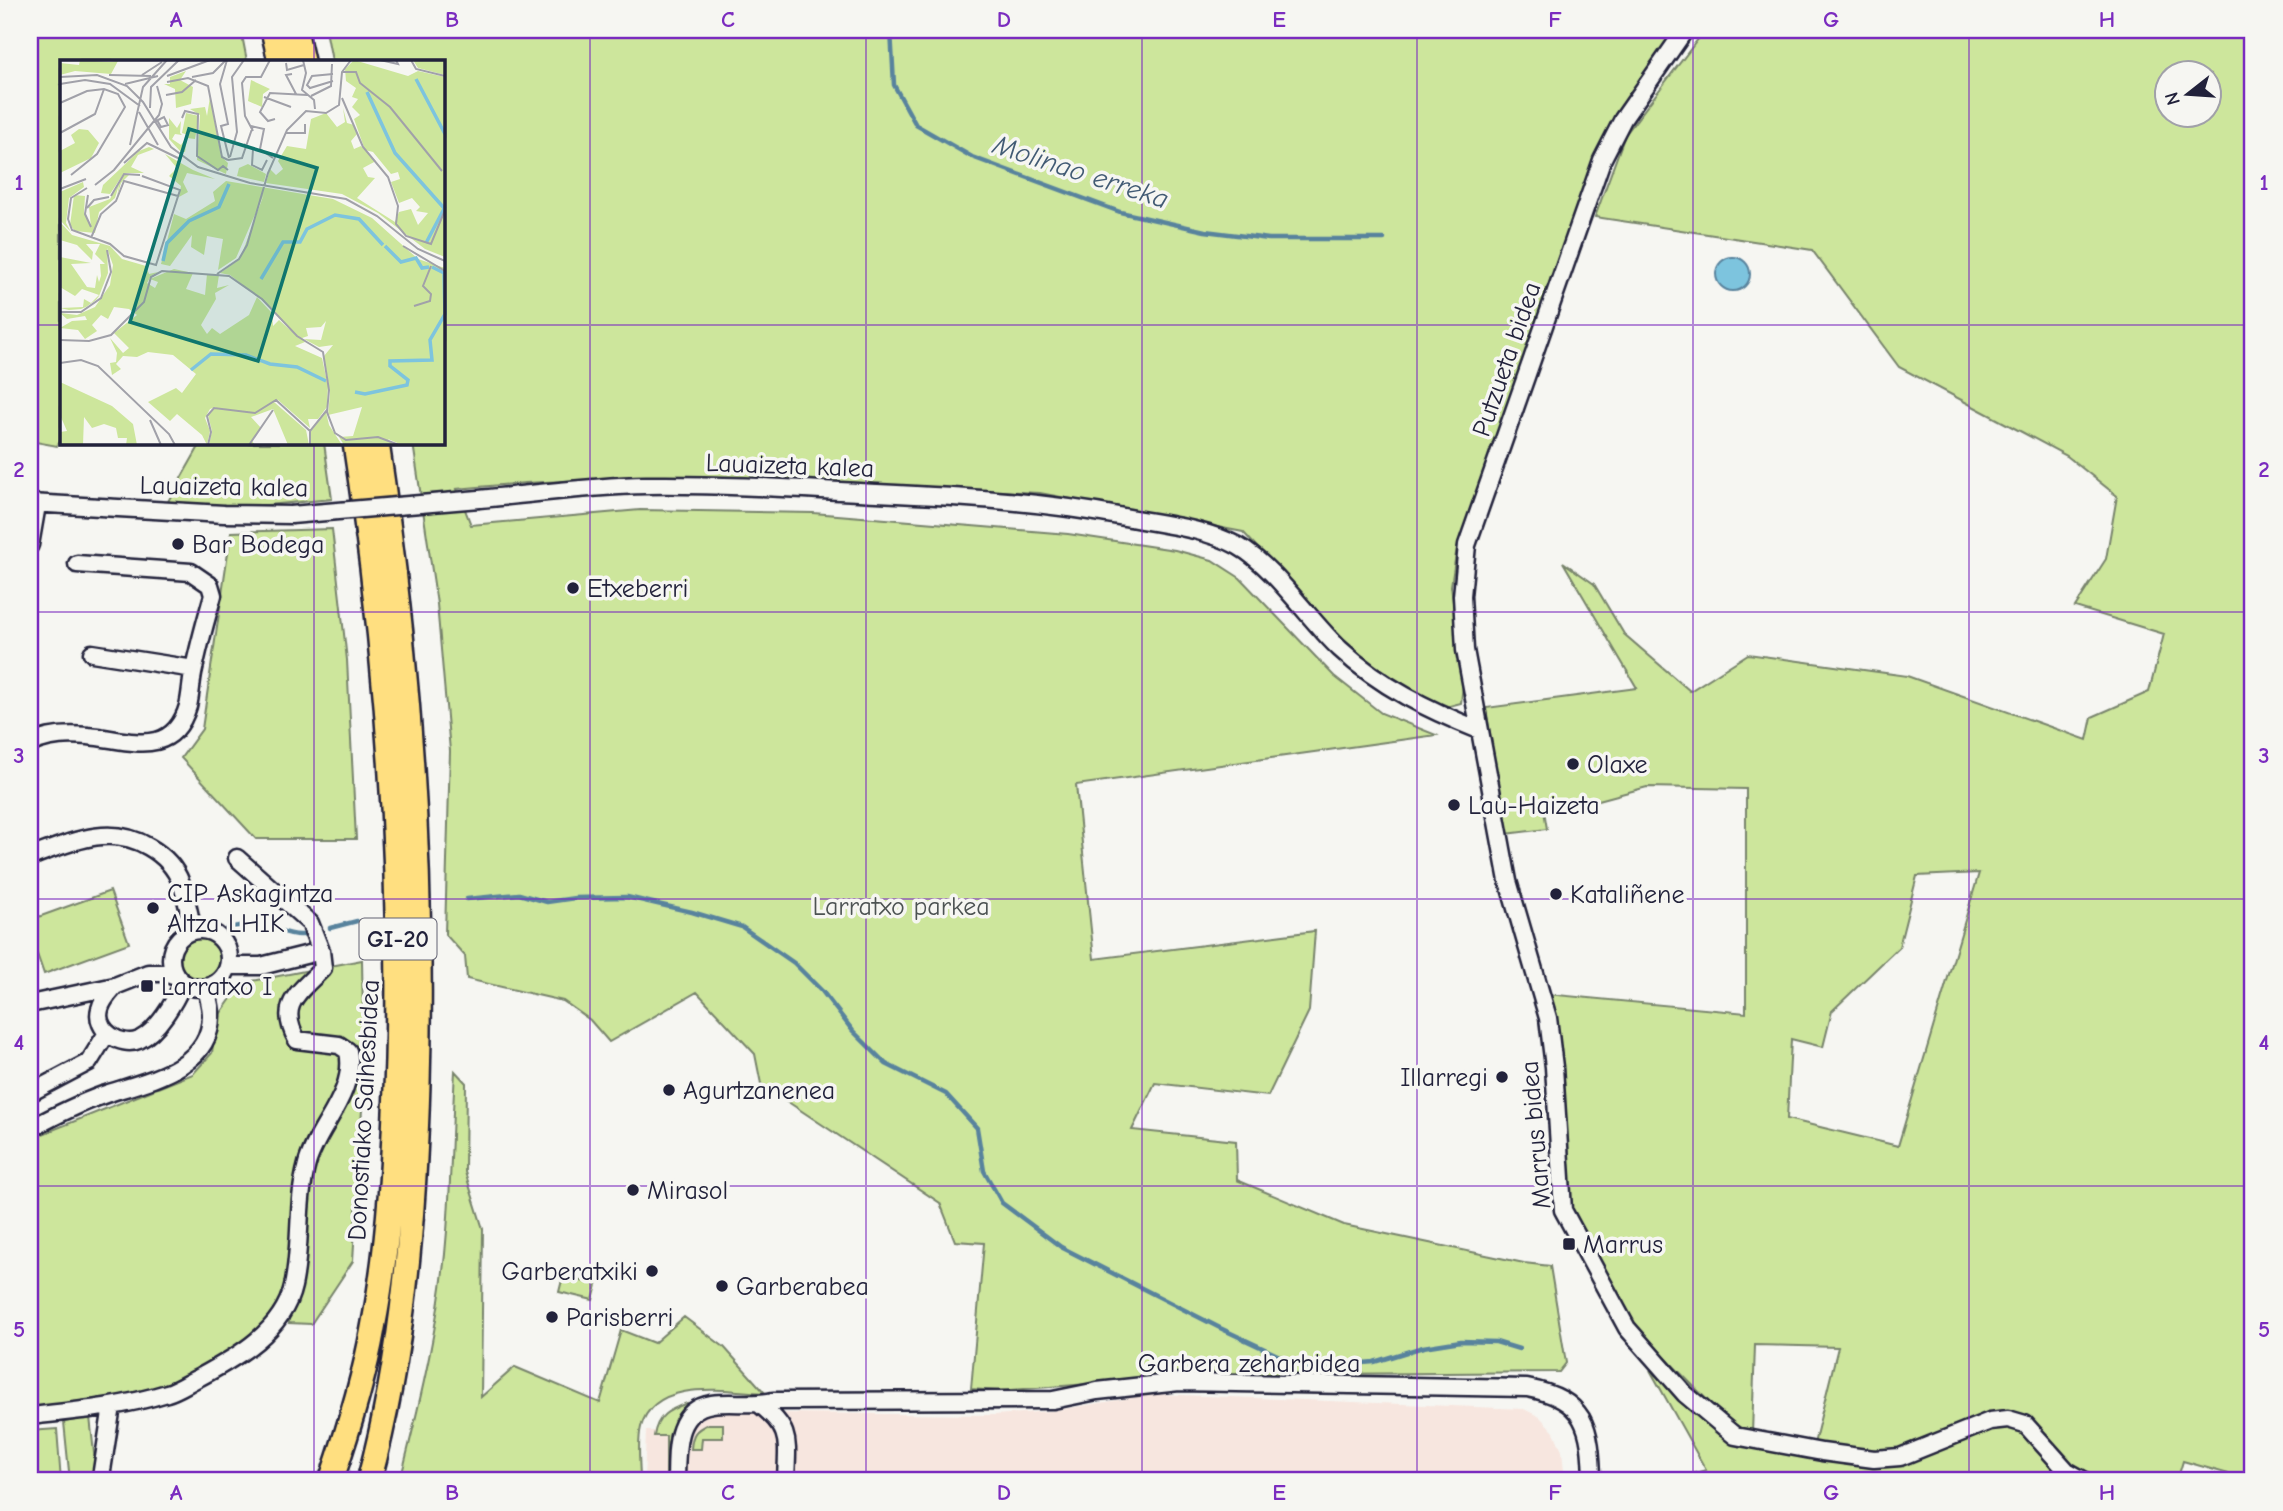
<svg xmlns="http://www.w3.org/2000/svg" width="2283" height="1511" font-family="'Comic Neue',sans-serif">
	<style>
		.built { fill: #f7e6df }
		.green { fill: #cde69c; stroke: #78846c; stroke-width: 2; fill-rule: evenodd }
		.water { fill: #7dc4de; stroke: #59839d; stroke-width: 2 }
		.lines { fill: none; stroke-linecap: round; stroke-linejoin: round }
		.stream { stroke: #59839d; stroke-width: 4.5 }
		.minor-casing { stroke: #22223b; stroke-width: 21 }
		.highway-casing { stroke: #22223b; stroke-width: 28 }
		.minor { stroke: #f6f6f2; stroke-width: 16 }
		.highway { stroke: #ffdf80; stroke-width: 23 }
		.minor-bridge-casing { stroke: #22223b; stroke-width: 21; stroke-linecap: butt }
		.minor-bridge { stroke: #f6f6f2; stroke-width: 16 }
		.grid { fill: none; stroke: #7b2cbf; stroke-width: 2; stroke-opacity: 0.55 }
		.poi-dot { fill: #22223b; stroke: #f6f6f2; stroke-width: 2.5 }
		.labels { text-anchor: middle; stroke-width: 7; stroke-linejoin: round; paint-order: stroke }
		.shield { fill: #f6f6f2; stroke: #626272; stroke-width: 2 }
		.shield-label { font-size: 24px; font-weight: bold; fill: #22223b }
		.street-label { font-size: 26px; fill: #22223b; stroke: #f6f6f2 }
		.poi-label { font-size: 26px; fill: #22223b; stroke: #f6f6f2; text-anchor: start }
		.park-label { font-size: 26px; fill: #4d5353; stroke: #f6f6f2 }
		.water-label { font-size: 28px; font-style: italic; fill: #425b74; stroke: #f6f6f2 }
		.inset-river { fill: none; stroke: #7dc4de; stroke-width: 3.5 }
		.inset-road { fill: none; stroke: #a1a1a9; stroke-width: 2 }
		.view { fill: #0f766e; fill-opacity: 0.15; stroke: #0f766e; stroke-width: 3.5 }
		.inset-edge { fill: none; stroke: #22223b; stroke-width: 3.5 }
		.neatline { fill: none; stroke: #7b2cbf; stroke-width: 2.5 }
		.grid-label { font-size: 23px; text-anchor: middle; font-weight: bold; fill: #7b2cbf }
	</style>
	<rect width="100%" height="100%" fill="#f6f6f2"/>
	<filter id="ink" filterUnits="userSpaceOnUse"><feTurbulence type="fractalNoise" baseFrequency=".0143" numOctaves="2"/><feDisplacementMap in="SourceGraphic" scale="14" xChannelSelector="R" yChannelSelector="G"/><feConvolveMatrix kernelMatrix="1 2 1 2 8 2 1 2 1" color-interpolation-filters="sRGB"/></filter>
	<g filter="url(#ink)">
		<path class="built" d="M 1155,1394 L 1524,1409 L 1540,1417 L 1554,1432 L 1562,1451 L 1565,1481 L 644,1481 L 646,1431 L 667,1431 L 680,1412 L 994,1415 L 1051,1411 Z"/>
		<path class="green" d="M 30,30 L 241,30 L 247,61 L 61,61 L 61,440 L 57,446 L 30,441 Z
			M 326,30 L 1674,30 L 1643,81 L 1620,110 L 1605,136 L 1457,547 L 1451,586 L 1463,684 L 1461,703 L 1442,708 L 1358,656 L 1243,532 L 1040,493 L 666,476 L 525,483 L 457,489 L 471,525 L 640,510 L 813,513 L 1068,534 L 1175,550 L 1212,560 L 1240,578 L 1334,676 L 1381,713 L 1436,735 L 1076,785 L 1094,959 L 1315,931 L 1309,1011 L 1268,1096 L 1155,1083 L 1132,1130 L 1236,1141 L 1237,1180 L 1344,1225 L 1524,1263 L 1550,1266 L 1566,1363 L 1559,1372 L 1204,1375 L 998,1391 L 971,1389 L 984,1243 L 955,1241 L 940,1203 L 761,1084 L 755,1054 L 697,992 L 609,1042 L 590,1020 L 563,1001 L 467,979 L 465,956 L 445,934 L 450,751 L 437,604 L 413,443 L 443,443 L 443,61 L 332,61 Z
			M 1705,30 L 2253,30 L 2253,1481 L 2183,1461 L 2177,1481 L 1665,1481 L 1706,1470 L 1650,1370 L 1720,1436 L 1745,1445 L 1811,1456 L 1838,1347 L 1755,1345 L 1752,1434 L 1726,1419 L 1637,1329 L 1568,1205 L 1547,994 L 1746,1013 L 1746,789 L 1647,787 L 1595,801 L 1543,805 L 1547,829 L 1506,834 L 1486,708 L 1637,688 L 1563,562 L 1594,584 L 1624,634 L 1690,691 L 1748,654 L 1907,676 L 2087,740 L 2092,717 L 2149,692 L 2164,634 L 2075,607 L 2106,559 L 2117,496 L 2067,456 L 1899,367 L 1812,250 L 1595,217 L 1625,135 ZM 2168,74 L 2210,74 L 2210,116 L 2168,116 ZM 1979,873 L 1898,1146 L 1787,1119 L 1791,1039 L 1823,1047 L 1832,1011 L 1899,947 L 1917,876 Z
			M 201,443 L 324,443 L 332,499 L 234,508 L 167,503 Z
			M 332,529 L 347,660 L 356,839 L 256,839 L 181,758 L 202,729 L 231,532 Z
			M 110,891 L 129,943 L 44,974 L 30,934 L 30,920 Z
			M180 959a20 20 0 1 1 40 0a20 20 0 1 1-40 0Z
			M 362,960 L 364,1075 L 353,1261 L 311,1324 L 289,1323 L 289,1287 L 267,1323 L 245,1342 L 207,1366 L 163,1389 L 30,1412 L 30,1139 L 193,1074 L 212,1053 L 216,1020 L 242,983 Z
			M 455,1071 L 466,1083 L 465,1172 L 483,1229 L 481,1397 L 515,1367 L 600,1403 L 621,1330 L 654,1343 L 684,1317 L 724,1347 L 765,1393 C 726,1391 654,1377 641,1427 C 637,1443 640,1464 640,1481 L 400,1481 C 421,1399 441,1315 447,1231 C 451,1178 452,1124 455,1071 Z
			M 563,1276 L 597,1285 L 593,1300 L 559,1292 Z
			M 687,1403 L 689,1407 C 655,1435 676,1450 666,1481 L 666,1436 L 654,1436 C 657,1415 669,1410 687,1403 Z
			M 90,1417 L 97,1481 L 70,1481 L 64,1422 Z
			M 708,1424 L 723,1424 L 723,1438 L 702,1438 L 701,1449 L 691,1449 C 692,1434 695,1430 708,1424 Z
			M 57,1429 L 61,1481 L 30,1481 L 30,1431 Z"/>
		<path class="water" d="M1716 274a17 17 0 1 1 34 0a17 17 0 1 1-34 0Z"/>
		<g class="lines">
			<path class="stream" d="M 891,30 L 894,85 L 916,125 L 972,157 L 1120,212 L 1205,231 L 1269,239 L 1384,239
				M 2253,147 L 2253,151
				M 467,899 L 519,894 L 547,902 L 575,898 L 627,897 L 692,912 L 742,927 L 794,963 L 822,991 L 853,1031 L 886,1064 L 946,1094 L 977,1128 L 984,1171 L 1002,1203 L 1061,1247 L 1220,1328 L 1305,1368 L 1374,1362 L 1423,1347 L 1461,1341 L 1496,1342 L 1519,1349
				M 228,928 C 240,926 251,923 263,925 C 277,928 288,936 302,935
				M 330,928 L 357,921"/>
			<defs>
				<path id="minor" d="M 1685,30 L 1623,119 L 1602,160 L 1467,545 L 1462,596 L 1465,650 L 1508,881 L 1548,1018 L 1554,1067 L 1563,1210 L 1627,1328 L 1685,1394 L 1735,1436 L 1822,1452 L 1874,1459 L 1900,1457 L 1990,1421 L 2008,1419 L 2025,1424 L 2067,1471 L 2085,1481
					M 479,499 C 534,494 590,486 646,485 C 723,484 800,489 877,493 C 961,497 1041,501 1124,517 C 1161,524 1205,528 1238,546 C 1274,566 1309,620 1340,649 C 1381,687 1429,710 1479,730
					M 30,503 L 224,514 L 291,515
					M 30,545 L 37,505
					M 92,653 L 194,669
					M 30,744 C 47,735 68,734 88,736 C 127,739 172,760 188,706 C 191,694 191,681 194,669 C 199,644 206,620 213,595 L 210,585 L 191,572 L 77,564
					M 30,857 C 69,843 109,823 149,847 C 163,855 175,867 181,883 C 187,898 189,915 193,930
					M171 959a29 29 0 1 1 58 0a29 29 0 1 1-58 0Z
					M 229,966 L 261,966 L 321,951 L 310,923 L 237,858
					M 115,986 C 109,993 102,1000 100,1009 C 94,1030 121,1048 139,1040 C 158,1031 175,1001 183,983
					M 30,1004 L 115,986 L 148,973 L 164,973 L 176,977
					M 30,1093 L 89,1062 L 107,1033
					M 30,1129 C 54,1116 78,1104 103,1095 C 144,1081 211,1070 211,1015 C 211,1006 208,997 206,988
					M 759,1404 C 793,1430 787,1442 786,1481
					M 30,1416 C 76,1411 122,1407 167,1393 C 178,1390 189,1382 200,1377 C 237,1357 283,1331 293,1286 C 302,1246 296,1204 307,1164 C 317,1127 357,1093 348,1051 L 339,1045 L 297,1040 C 277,1004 299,993 323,968 L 321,951
					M 101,1477 L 112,1406
					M 676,1481 C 677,1452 673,1410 712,1404 C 732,1401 752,1406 773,1401 L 1053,1400 L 1097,1391 L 1179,1382 L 1527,1388 C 1586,1399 1591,1427 1592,1481"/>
				<path id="highway" d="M 273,30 L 280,61
					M 295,30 L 302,61
					M 331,1481 C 348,1431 364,1380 373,1328 C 390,1240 394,1150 397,1060 C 402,853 386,647 355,443
					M 369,1481 C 404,1351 414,1218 418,1084 C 424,869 409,656 377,443"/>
			</defs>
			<use href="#minor" class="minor-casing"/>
			<use href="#highway" class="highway-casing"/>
			<use href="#minor" class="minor"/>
			<use href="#highway" class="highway"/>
			<defs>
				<path id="minor-bridge" d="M 291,515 L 479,499"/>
			</defs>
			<use href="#minor-bridge" class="minor-bridge-casing"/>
			<use href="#minor-bridge" class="minor-bridge"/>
		</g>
	</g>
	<path class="grid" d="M 314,30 L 314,61M 590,30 L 590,1481M 866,30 L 866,1481M 1142,30 L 1142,1481M 1417,30 L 1417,1481M 1693,30 L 1693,1481M 1969,30 L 1969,1481M 30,325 L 61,325M 443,325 L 2253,325M 314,443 L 314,1481M 30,612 L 2253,612M 30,899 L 2253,899M 30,1186 L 2253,1186"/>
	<g class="poi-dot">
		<circle cx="178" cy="544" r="7"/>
		<circle cx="573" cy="588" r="7"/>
		<circle cx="1573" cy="764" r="7"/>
		<circle cx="1454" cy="805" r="7"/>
		<circle cx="1556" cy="894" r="7"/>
		<circle cx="153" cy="908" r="7"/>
		<rect x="140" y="979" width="14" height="14" rx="3.5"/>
		<circle cx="1502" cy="1077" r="7"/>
		<circle cx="669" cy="1090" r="7"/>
		<circle cx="633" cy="1190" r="7"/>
		<rect x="1562" y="1237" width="14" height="14" rx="3.5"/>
		<circle cx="652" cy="1271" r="7"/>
		<circle cx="722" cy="1286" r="7"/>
		<circle cx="552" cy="1317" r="7"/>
	</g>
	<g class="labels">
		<rect class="shield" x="359.5" y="918.5" width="77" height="41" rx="5"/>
		<g class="shield-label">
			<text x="398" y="947">GI-20</text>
		</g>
		<g class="street-label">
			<text transform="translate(1506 359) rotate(-71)" y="9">Putzueta bidea</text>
			<text transform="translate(790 465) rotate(2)" y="9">Lauaizeta kalea</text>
			<text transform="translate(224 486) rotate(1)" y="9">Lauaizeta kalea</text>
			<text transform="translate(363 1110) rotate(-87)" y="9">Donostiako Saihesbidea</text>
			<text transform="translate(1535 1135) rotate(-95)" y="9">Marrus bidea</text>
			<text x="1249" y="1372">Garbera zeharbidea</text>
		</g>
		<g class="poi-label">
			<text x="192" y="553">Bar Bodega</text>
			<text x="587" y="597">Etxeberri</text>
			<text x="1587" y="773">Olaxe</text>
			<text x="1468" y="814">Lau-Haizeta</text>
			<text x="167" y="902">CIP Askagintza<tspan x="167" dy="30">Altza LHIK</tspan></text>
			<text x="1570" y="903">Kataliñene</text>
			<text x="161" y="995">Larratxo I</text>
			<text x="1488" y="1086" text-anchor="end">Illarregi</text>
			<text x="683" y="1099">Agurtzanenea</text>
			<text x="647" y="1199">Mirasol</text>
			<text x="1583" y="1253">Marrus</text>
			<text x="638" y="1280" text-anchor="end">Garberatxiki</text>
			<text x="736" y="1295">Garberabea</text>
			<text x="566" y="1326">Parisberri</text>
		</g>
		<g class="park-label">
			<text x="901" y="915">Larratxo parkea</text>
		</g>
		<g class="water-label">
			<text transform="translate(1081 171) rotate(18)" y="10">Molinao erreka</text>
		</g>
	</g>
	<g transform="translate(60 60)">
		<rect width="385" height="385" fill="#f6f6f2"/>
		<path d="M 20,0 L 49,2 L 58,1 L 51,14 L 15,11 L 0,15 L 0,3 L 19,5 ZM 294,0 L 348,16 L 358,11 L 385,17 L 385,197 L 365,189 L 318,153 L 282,134 L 206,123 L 210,109 L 216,115 L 223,109 L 218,101 L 227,86 L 246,89 L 251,59 L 266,53 L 277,67 L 285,62 L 283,48 L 287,63 L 294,65 L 297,74 L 291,81 L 294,89 L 301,86 L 316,101 L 303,108 L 308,117 L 315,118 L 297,138 L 335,162 L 339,152 L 351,149 L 358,165 L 368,153 L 356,151 L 360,147 L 352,138 L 339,143 L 331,122 L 340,119 L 338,112 L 331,114 L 313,92 L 305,90 L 294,59 L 300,55 L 292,47 L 298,39 L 292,37 L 296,28 L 286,21 L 285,9 ZM 353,0 L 385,0 L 385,15 L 358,8 ZM 126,11 L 120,20 L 133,27 L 131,44 L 116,48 L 115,29 L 104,24 L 110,24 L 110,17 ZM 191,20 L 210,29 L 203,34 L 202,47 L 188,41 ZM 150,37 L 161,96 L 168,103 L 166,114 L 137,100 L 140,55 L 130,49 L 145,47 L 147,56 ZM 126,53 L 139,56 L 135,79 L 127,78 L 125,92 L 121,92 L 109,79 L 109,58 L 117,68 L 121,61 L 120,73 L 122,75 L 115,74 L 112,79 L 121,85 L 128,75 L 122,73 ZM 19,69 L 28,70 L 39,83 L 31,98 L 0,113 L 0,91 L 15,83 L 11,75 ZM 89,87 L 94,89 L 78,95 L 71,107 L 84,113 L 64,113 L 50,134 L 41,133 L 43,125 L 79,91 ZM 105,94 L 133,110 L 155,119 L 127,113 L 123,122 L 128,132 L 119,137 L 121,126 L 109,116 L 117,108 ZM 188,104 L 206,114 L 204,122 L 177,116 L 179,108 ZM 64,114 L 69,115 L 61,123 L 57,137 L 59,125 L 55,138 L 39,152 L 35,173 L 15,171 L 10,165 L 14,135 L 25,136 L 24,152 L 31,167 L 29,147 L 50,139 ZM 166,121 L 273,139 L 312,158 L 358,199 L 385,208 L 385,385 L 342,385 L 328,379 L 333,385 L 284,385 L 279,377 L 293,376 L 302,347 L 268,355 L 270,333 L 264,296 L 273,285 L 259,287 L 244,279 L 261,280 L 266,261 L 261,267 L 246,268 L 248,276 L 242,278 L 245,282 L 235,286 L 262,298 L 268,326 L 267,347 L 258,359 L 248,359 L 250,368 L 218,340 L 214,342 L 246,370 L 249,385 L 228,385 L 213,349 L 191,357 L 201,368 L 192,381 L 195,385 L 149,385 L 152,371 L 148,355 L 156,347 L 150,349 L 145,358 L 150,371 L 147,385 L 142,375 L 117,354 L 110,361 L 88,342 L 116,328 L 122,333 L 136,314 L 113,295 L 88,292 L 77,297 L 63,296 L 56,304 L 61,309 L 52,315 L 50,303 L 56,302 L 57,293 L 50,278 L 63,293 L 69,288 L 54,273 L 77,255 L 69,249 L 54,247 L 48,259 L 41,255 L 32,265 L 37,271 L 25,279 L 18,270 L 0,268 L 12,261 L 27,260 L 25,256 L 7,259 L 0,253 L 17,255 L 35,247 L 50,225 L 53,205 L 47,188 L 48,213 L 39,236 L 36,240 L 26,247 L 21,249 L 9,250 L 0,248 L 23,247 L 24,239 L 31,243 L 39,235 L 22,229 L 15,236 L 0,227 L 0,197 L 31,203 L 11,204 L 27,227 L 35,228 L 37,215 L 39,222 L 41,216 L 40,204 L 45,204 L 35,194 L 40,184 L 26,184 L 33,192 L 32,200 L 17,185 L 0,180 L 0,162 L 12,175 L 50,186 L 62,199 L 86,206 L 89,214 L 98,212 L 91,216 L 87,223 L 95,228 L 98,222 L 90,219 L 114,209 L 133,213 L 126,229 L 145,235 L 147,214 L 159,215 L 157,228 L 169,225 L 155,233 L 156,239 L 141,265 L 147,274 L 152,268 L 160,274 L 189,255 L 197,237 L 212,253 L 213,266 L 219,260 L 231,271 L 208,245 L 170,215 L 160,213 L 180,199 L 204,134 L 176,198 L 158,210 L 163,179 L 147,176 L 144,195 L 131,187 L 132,175 L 110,206 L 101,204 L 114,154 L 126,159 L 155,141 L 153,132 ZM 23,122 L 24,127 L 9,138 L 6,163 L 11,172 L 0,160 L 0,132 ZM 0,322 L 52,346 L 73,364 L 77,385 L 66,385 L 67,378 L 58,378 L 56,368 L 44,364 L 32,368 L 24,357 L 23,385 L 0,385 L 0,372 L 7,371 L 0,355 ZM 266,352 L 269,365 L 282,385 L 251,385 L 251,371 Z" fill="#cde69c"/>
		<path class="inset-river" d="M 356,19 L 385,74M 307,32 L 335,93 L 384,148M 366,183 L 385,147M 325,186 L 341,202 L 356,198 L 362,208 L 369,207M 103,201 L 107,183 L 129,161 L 159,147 L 169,124M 201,219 L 223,182 L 240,182 L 247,169 L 275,155 L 299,159 L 323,185M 131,310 L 151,294 L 186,295 L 210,304 L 237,307 L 266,321M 295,332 L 305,334 L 347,325 L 348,320 L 330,306 L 330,301 L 372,300 L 370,280 L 385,254 L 384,213 L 372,207"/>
		<path class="inset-road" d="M 167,0 L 160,24 L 168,64 L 161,66 L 169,98M 243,0 L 246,13 L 242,30 L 254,40 L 255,49M 320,0 L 338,4 L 336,0M 351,0 L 356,9 L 385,16M 226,3 L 227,10 L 244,5M 282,12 L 296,12 L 300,23 L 330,47 L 382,111M 232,14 L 226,15 L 236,34M 273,14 L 252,16 L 247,25 L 250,28 L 273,21M 49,15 L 91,16M 82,15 L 102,2M 107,16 L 150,0M 0,17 L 37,15 L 67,26 L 83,42 L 111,87 L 138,107 L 190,123 L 286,139 L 317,156 L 358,189 L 385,201M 132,17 L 153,13 L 166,0M 107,22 L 128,18 L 148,26 L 162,97 L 168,100M 0,24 L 25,20 L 50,24 L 80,46M 65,24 L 98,16M 106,35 L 122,32 L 136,20M 251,36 L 271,26 L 272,4M 204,37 L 231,47M 282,38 L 303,87 L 328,117 L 338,146 L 336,164 L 346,176 L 371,184 L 385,150M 0,43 L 27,31 L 44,29 L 58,34 L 65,47 L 37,94 L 11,115M 90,48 L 91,27 L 119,0M 79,52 L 98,85M 122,58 L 125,51 L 138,54 L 137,96 L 158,110 L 163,106 L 168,110M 215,59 L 208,61 L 200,52 L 210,33 L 247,35M 96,61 L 104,57 L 108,65 L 101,67 L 97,60M 191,66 L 204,69 L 200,89 L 213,98M 193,71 L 185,56 L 182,23 L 186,17 L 201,17 L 210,0M 0,73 L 35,54 L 44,29M 226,73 L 245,73 L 245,64M 184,84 L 193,89 L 192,105 L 202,110 L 207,100M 70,85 L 83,27 L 107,0M 170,97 L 177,72 L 172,17 L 184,0M 168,100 L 182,98 L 193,66M 64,103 L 87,83 L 120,99M 35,125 L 54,110 L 99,55 L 102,44 L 97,26M 27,128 L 11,138 L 8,159 L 12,170 L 50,184 L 64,196 L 96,205 L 120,130 L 82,116M 0,129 L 26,119M 28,135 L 25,154 L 31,167M 51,136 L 64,114 L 80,115M 27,148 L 34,140 L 49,137M 31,178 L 41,154 L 56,141 L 64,121 L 118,136M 343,186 L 385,211M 157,214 L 179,199 L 187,185 L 208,113 L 227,70 L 246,51 L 266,53 L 279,45 L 282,12 L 291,0M 354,246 L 370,241 L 371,234 L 363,226 L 371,206M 0,252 L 21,252 L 41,238 L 51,212 L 47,190M 0,280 L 29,281 L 51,275 L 84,242 L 91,217 L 102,211 L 169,216 L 202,239 L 237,276 L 263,292 L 269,330 L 267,352 L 275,373 L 286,380 L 318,377 L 339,385M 0,303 L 21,300 L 38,306 L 109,374 L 115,385M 90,360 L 101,385M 148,385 L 151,372 L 147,356 L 154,348 L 195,353 L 216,340 L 250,371M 189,385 L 213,350M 250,385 L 250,371 L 267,350"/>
		<path class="view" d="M 129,69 L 257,108 L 198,301 L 70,262 Z"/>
		<rect width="385" height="385" class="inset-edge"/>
	</g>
	<rect width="2283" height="1511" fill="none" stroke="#f6f6f2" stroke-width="77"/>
	<g transform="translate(2188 94) rotate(253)"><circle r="33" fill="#f6f6f2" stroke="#a1a1a9" stroke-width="2"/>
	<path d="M0-5L12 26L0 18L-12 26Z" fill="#22223b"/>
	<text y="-10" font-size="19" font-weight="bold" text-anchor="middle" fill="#22223b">N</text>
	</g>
	<rect x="38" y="38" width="2206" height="1434" class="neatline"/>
	<g class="grid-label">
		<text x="176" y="27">A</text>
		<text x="452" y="27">B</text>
		<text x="728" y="27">C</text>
		<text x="1004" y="27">D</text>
		<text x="1279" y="27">E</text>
		<text x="1555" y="27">F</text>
		<text x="1831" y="27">G</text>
		<text x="2107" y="27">H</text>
		<text x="19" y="190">1</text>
		<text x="2264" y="190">1</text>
		<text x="19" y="477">2</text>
		<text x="2264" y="477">2</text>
		<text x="19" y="763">3</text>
		<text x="2264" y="763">3</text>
		<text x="19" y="1050">4</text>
		<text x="2264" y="1050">4</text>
		<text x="19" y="1337">5</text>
		<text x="2264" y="1337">5</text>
		<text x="176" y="1500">A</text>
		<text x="452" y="1500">B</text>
		<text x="728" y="1500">C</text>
		<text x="1004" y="1500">D</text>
		<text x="1279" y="1500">E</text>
		<text x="1555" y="1500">F</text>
		<text x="1831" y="1500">G</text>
		<text x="2107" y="1500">H</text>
	</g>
</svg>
